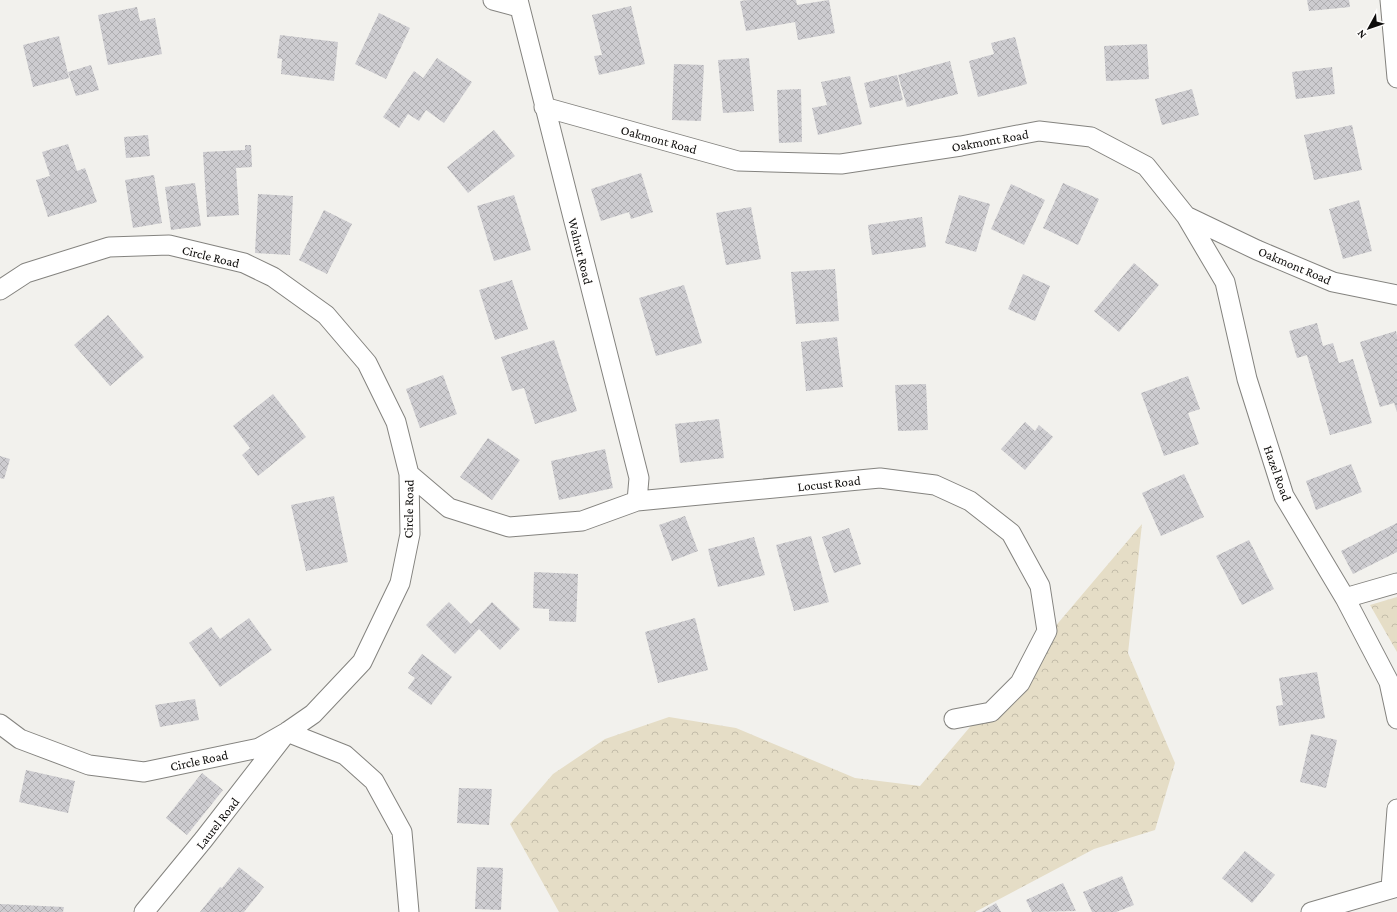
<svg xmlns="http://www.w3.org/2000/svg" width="1397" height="912" font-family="'Crimson Pro',serif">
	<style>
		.forest { fill: url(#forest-crowns) }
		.building { fill: url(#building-cross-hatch) }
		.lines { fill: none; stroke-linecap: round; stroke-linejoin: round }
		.street-casing { stroke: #84837f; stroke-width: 21 }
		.street { stroke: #fff; stroke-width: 19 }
		.labels { text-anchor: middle; stroke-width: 3; stroke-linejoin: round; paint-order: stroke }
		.street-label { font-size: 13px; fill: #0e0d0c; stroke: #fffefd }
	</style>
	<defs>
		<pattern id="forest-crowns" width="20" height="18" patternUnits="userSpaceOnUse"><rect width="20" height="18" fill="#e5ddc6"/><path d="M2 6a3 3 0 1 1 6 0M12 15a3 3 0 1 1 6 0" fill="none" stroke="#c3bca9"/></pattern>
		<pattern id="building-cross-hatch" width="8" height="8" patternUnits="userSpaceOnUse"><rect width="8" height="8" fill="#cdccd0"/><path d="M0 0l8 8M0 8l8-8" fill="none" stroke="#afaeb1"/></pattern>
	</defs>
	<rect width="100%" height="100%" fill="#f2f1ed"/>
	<path class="forest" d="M 1142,524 L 1128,653 L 1175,763 L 1155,830 L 1094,849 L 975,912 L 559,912 L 510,824 L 553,774 L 605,739 L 669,717 L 736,728 L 855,778 L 920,786 Z
		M 1397,597 L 1397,652 L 1370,605 Z"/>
	<path class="building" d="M 748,0 L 796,0 L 797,5 L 829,0 L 835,33 L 798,40 L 795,22 L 746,31 L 740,1 Z
		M 1307,0 L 1349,0 L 1350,7 L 1309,11 Z
		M 631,6 L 645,64 L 599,75 L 594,56 L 602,55 L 592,15 Z
		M 137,7 L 140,21 L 155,18 L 162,54 L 108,65 L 98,15 Z
		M 379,13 L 410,28 L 386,79 L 355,64 Z
		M 280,35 L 338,42 L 334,81 L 281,74 L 282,59 L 277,58 Z
		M 59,36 L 69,78 L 33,87 L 23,45 Z
		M 1015,37 L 1027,84 L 978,97 L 969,61 L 994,54 L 991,43 Z
		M 1147,44 L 1149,79 L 1106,81 L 1104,46 Z
		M 437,58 L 472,82 L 444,123 L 426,110 L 419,121 L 408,114 L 399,128 L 383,117 L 414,71 L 423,78 Z
		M 749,58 L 754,111 L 723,113 L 718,60 Z
		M 950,61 L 958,94 L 907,107 L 898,75 Z
		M 674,64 L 704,65 L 701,121 L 672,120 Z
		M 91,65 L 99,90 L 76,96 L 68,72 Z
		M 1332,67 L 1335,94 L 1296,99 L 1292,72 Z
		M 897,75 L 903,100 L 870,108 L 864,83 Z
		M 850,76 L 862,124 L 818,135 L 812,108 L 827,105 L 821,82 Z
		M 801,89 L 802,142 L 779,143 L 777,90 Z
		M 1192,89 L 1199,115 L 1162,125 L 1155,99 Z
		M 1352,125 L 1362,170 L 1314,180 L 1304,135 Z
		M 494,130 L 515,156 L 468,193 L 447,167 Z
		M 148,135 L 150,156 L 126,158 L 124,137 Z
		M 68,144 L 77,171 L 85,168 L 97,202 L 48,217 L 36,180 L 50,176 L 42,152 Z
		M 245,145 L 251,145 L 252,167 L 236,168 L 239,215 L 207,217 L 203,152 L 245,150 Z
		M 641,173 L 653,212 L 631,219 L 629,212 L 601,221 L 591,189 Z
		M 154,175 L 162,223 L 133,228 L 125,180 Z
		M 195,183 L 201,226 L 171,230 L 165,187 Z
		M 1063,183 L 1099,199 L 1078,245 L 1043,228 Z
		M 1011,184 L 1045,200 L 1024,245 L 991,229 Z
		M 258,194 L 293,196 L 290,255 L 255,253 Z
		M 514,195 L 531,250 L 494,261 L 477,206 Z
		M 959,195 L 990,204 L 976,252 L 945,243 Z
		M 1359,200 L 1372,251 L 1343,259 L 1329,209 Z
		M 751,207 L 761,259 L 726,265 L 716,213 Z
		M 324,210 L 352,224 L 327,274 L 299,260 Z
		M 922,217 L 926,247 L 872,255 L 868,225 Z
		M 1134,263 L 1159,285 L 1119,332 L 1094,311 Z
		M 835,269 L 839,321 L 796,324 L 791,272 Z
		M 1023,274 L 1050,286 L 1035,321 L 1008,309 Z
		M 512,280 L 528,329 L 495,340 L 479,290 Z
		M 684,285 L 702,343 L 656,356 L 639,298 Z
		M 108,315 L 144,357 L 110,386 L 74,345 Z
		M 1317,323 L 1323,346 L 1333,343 L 1339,363 L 1353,359 L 1372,423 L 1330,435 L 1307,355 L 1297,358 L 1289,331 Z
		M 1396,331 L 1397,336 L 1397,412 L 1394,403 L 1380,407 L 1360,342 Z
		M 837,337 L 843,387 L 806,391 L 801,342 Z
		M 554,340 L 577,411 L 535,424 L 524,388 L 512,391 L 501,357 Z
		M 443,375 L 457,414 L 420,428 L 406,389 Z
		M 1188,376 L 1200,409 L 1188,413 L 1199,444 L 1164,456 L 1141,393 Z
		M 926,384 L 928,430 L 898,431 L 895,385 Z
		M 273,394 L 306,437 L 258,476 L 242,455 L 250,448 L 233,426 Z
		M 719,419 L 724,458 L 680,463 L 675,424 Z
		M 1025,422 L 1035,431 L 1039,425 L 1053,437 L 1025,470 L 1001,449 Z
		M 488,438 L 520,460 L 492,500 L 460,477 Z
		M 605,449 L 613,488 L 559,500 L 551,461 Z
		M 0,456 L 10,459 L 4,479 L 0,478 Z
		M 1351,464 L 1362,492 L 1316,510 L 1306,481 Z
		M 1184,474 L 1204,517 L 1161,536 L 1142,493 Z
		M 334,496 L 348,562 L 306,571 L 291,505 Z
		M 685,516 L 698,551 L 672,561 L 659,525 Z
		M 1397,523 L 1397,552 L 1353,574 L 1341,551 Z
		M 849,528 L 861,564 L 834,573 L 822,537 Z
		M 811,536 L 829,602 L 794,611 L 776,545 Z
		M 754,537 L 765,575 L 718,587 L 708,549 Z
		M 1249,540 L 1274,589 L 1242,605 L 1216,556 Z
		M 534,572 L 578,574 L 576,622 L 549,621 L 549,609 L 533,608 Z
		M 449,602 L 471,624 L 492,602 L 520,629 L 500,650 L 479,629 L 455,654 L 426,625 Z
		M 249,618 L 272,650 L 220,687 L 189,643 L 211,627 L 220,639 Z
		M 695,618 L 708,670 L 658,683 L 645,632 Z
		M 422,654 L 452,677 L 431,705 L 408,688 L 415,678 L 408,673 Z
		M 1317,672 L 1325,718 L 1279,726 L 1276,706 L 1283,705 L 1279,678 Z
		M 195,699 L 199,720 L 160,727 L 155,705 Z
		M 1311,734 L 1337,740 L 1326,788 L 1300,782 Z
		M 26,770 L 75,781 L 68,813 L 19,802 Z
		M 202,773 L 223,790 L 187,835 L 166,818 Z
		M 459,788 L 492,789 L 489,825 L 457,823 Z
		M 1245,851 L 1275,875 L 1252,903 L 1222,878 Z
		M 239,867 L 264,887 L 244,912 L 200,912 L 220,887 L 222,888 Z
		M 477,867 L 503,868 L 501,910 L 475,909 Z
		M 1122,876 L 1134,905 L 1116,912 L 1092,912 L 1083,892 Z
		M 1063,883 L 1076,911 L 1032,912 L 1026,900 Z
		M 996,903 L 1001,912 L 981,912 Z
		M 0,904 L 64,907 L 63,912 L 0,912 Z"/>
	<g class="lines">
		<defs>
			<path id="street" d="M 493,0 L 519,7
				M 518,0 L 639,478 L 637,501
				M 1390,0 L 1397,78
				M 544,107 L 738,161 L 841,164 L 961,146 L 1039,131 L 1091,137 L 1146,166 L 1186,216 L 1257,250 L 1333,282 L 1397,295
				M 1186,216 L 1225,282 L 1247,379 L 1284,496 L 1345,598 L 1389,682 L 1397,719
				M 0,290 L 26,273 L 109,247 L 169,245 L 244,263 L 273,277 L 326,315 L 367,363 L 396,422 L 409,474 L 410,534 L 400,583 L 362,662 L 313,714 L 287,732 L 259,748 L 144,772 L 89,765 L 20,739 L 0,724
				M 409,474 L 449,508 L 509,527 L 582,521 L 637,501 L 880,478 L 935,485 L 970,501 L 1011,533 L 1040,586 L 1047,631 L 1020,683 L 991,712 L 954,719
				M 1345,598 L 1397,583
				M 1391,888 L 1397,809
				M 144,912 L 204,839 L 287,732 L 345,755 L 374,781 L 402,832 L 409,912
				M 1311,912 L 1397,887"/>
		</defs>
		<use href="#street" class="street-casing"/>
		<use href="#street" class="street"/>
	</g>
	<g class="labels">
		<g class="street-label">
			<text transform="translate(659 139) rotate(15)" y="5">Oakmont Road</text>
			<text transform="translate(990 140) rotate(-10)" y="5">Oakmont Road</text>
			<text transform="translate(581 251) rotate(76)" y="5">Walnut Road</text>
			<text transform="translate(211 256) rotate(14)" y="5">Circle Road</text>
			<text transform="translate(1295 265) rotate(23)" y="5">Oakmont Road</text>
			<text transform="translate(1278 473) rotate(70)" y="5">Hazel Road</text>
			<text transform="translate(829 483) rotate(-6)" y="5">Locust Road</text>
			<text transform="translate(408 509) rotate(-89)" y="5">Circle Road</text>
			<text transform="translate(199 760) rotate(-12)" y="5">Circle Road</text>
			<text transform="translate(217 823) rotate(-52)" y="5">Laurel Road</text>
		</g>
	</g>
	<g transform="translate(1369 28) rotate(230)" stroke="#fffefd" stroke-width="3" paint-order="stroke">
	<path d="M0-3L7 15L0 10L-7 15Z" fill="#0e0d0c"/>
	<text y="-6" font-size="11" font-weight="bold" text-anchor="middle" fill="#0e0d0c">N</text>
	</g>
</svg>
